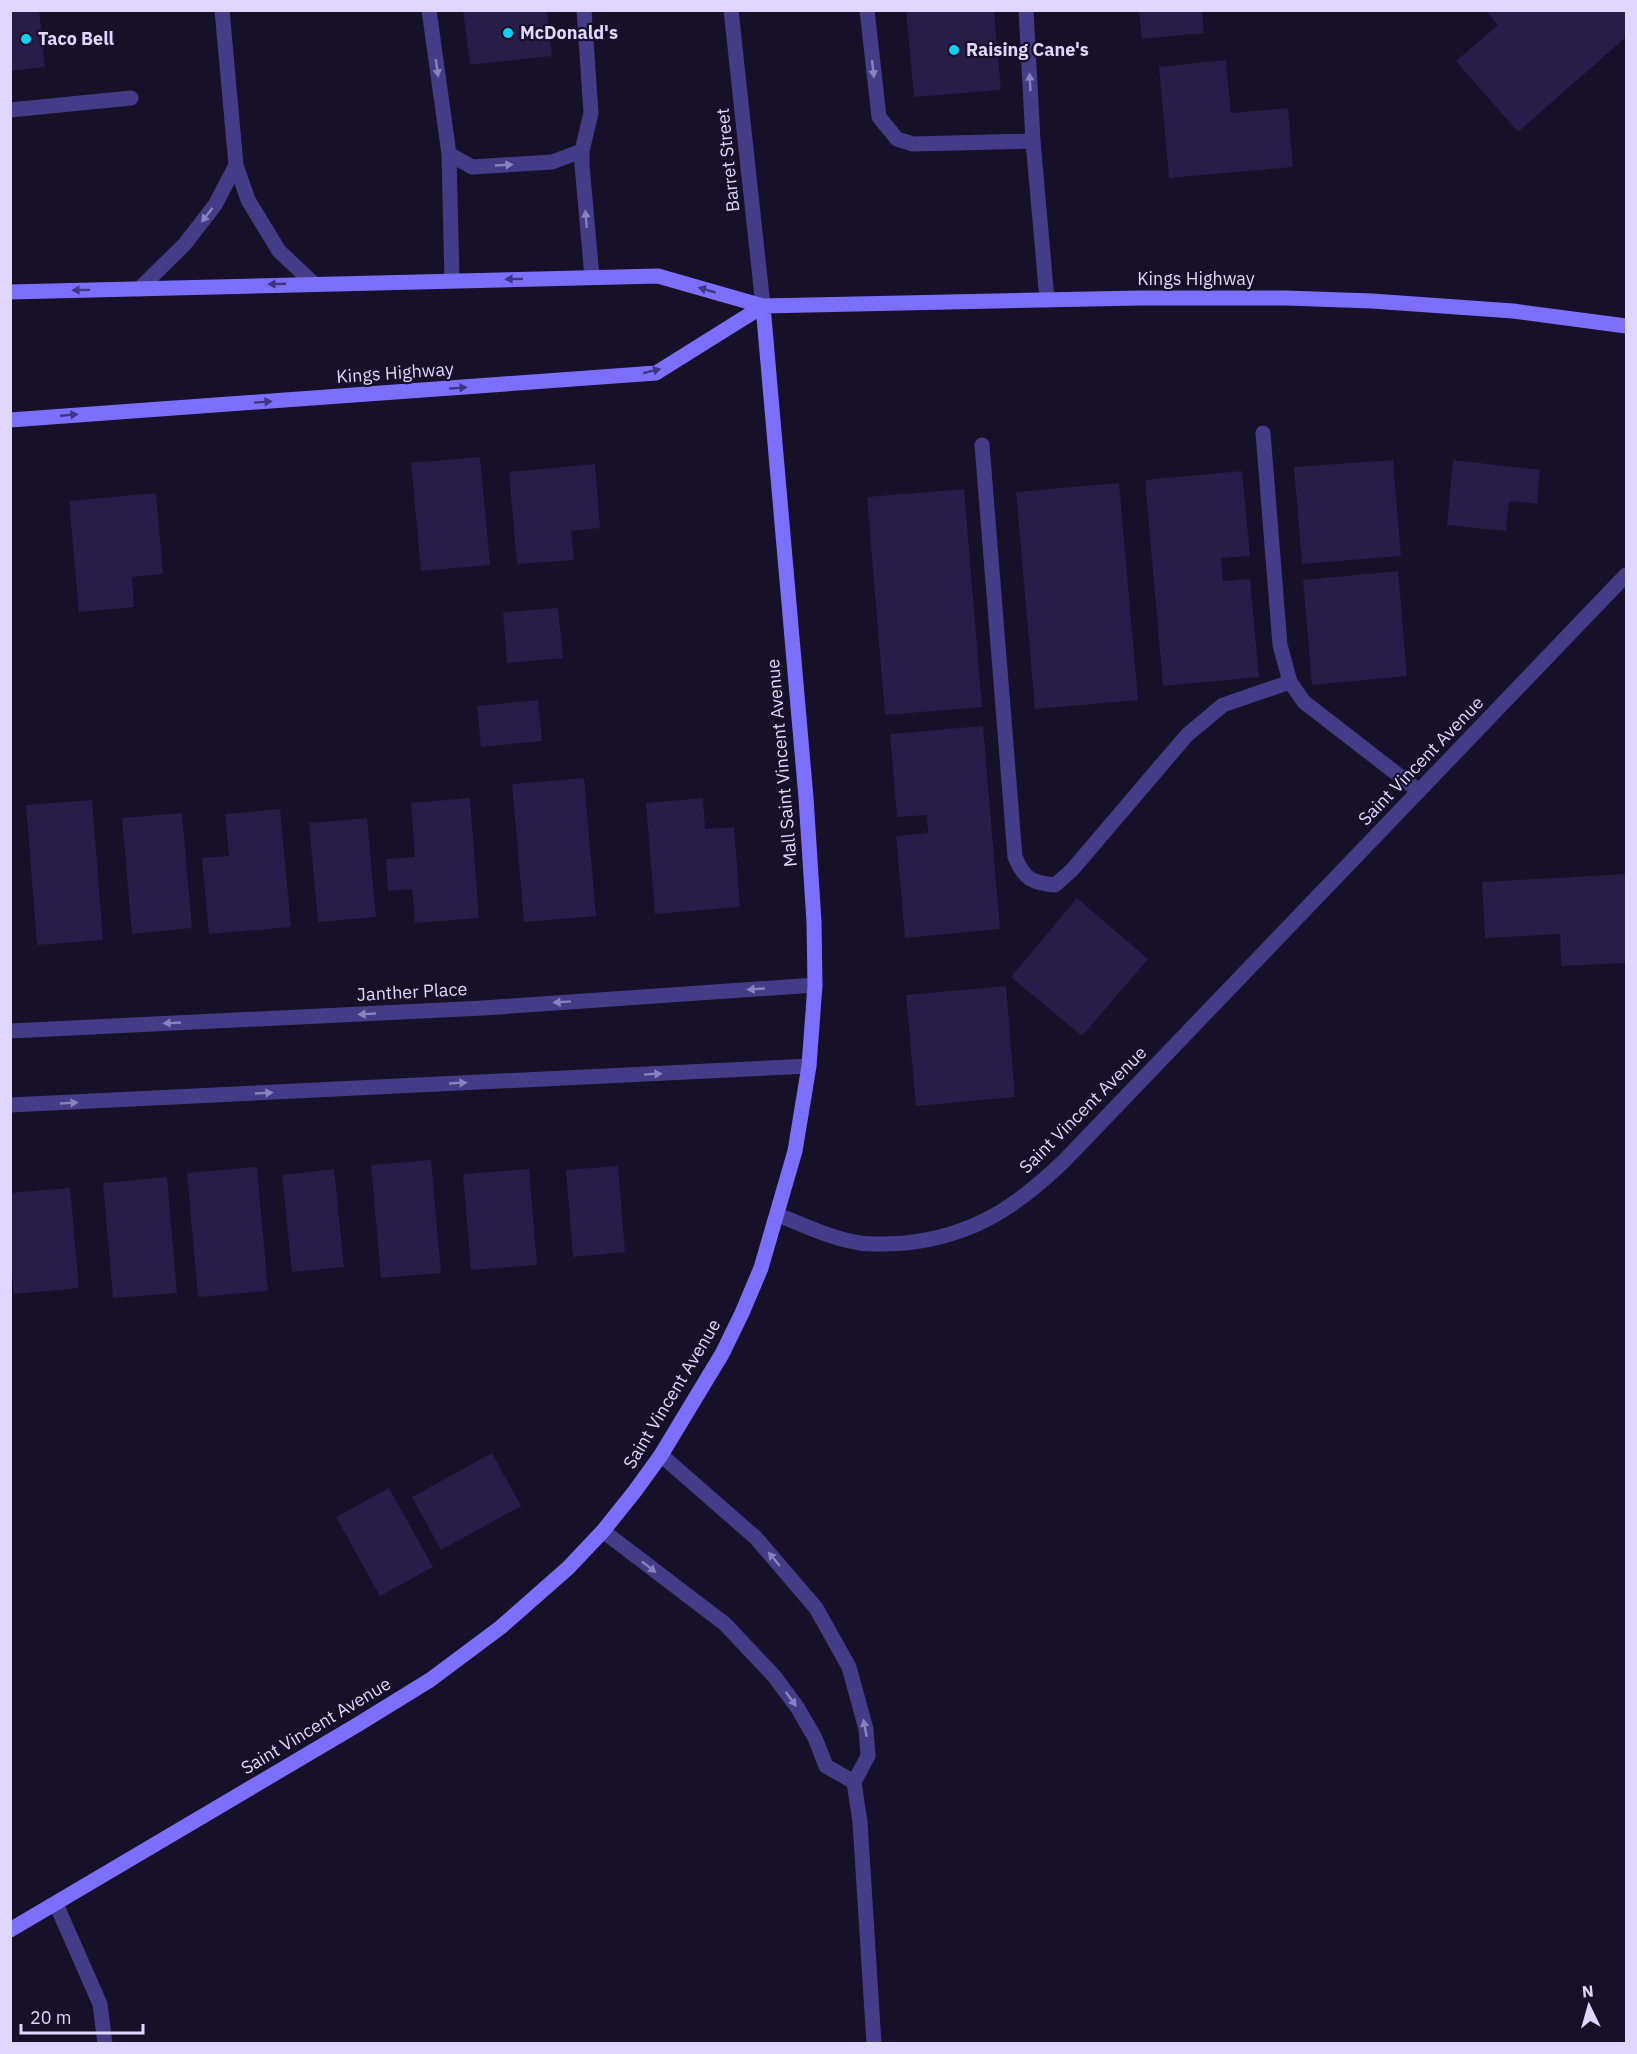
<svg xmlns="http://www.w3.org/2000/svg" width="1637" height="2054" font-family="'IBM Plex Sans',sans-serif">
	<style>
		.building { fill: #281c49 }
		.lines { fill: none; stroke-linecap: round; stroke-linejoin: round }
		.lane { stroke: #443c86; stroke-width: 15 }
		.street { stroke: #443c86; stroke-width: 15 }
		.secondary { stroke: #7d6ffe; stroke-width: 15 }
		.oneway { fill: #8a82bc }
		.oneway2 { fill: #3f367e }
		.poi-dot { fill: #05d3fc; stroke: #161028; stroke-width: 2 }
		.labels { text-anchor: middle; stroke-width: 4.5; stroke-linejoin: round; paint-order: stroke }
		.poi-label { font-size: 18px; font-weight: bold; fill: #dfd7ff; stroke: #161028; text-anchor: start }
		.street-label { font-size: 18px; fill: #dfd7ff; stroke: #161028 }
	</style>
	<rect width="100%" height="100%" fill="#161028"/>
	<path class="building" d="M 10,10 L 39,10 L 45,67 L 10,71 Z
		M 463,10 L 547,10 L 552,56 L 470,65 Z
		M 906,10 L 994,10 L 1001,90 L 914,97 Z
		M 1139,10 L 1202,10 L 1204,33 L 1142,39 Z
		M 1485,10 L 1626,10 L 1626,37 L 1518,132 L 1456,61 L 1498,25 Z
		M 1226,60 L 1231,113 L 1288,108 L 1293,167 L 1169,178 L 1159,67 Z
		M 480,457 L 490,565 L 421,571 L 411,463 Z
		M 1393,460 L 1401,556 L 1302,564 L 1294,467 Z
		M 1453,460 L 1540,470 L 1537,504 L 1509,501 L 1506,531 L 1447,525 Z
		M 595,464 L 600,528 L 571,531 L 574,560 L 517,564 L 509,472 Z
		M 1242,471 L 1250,556 L 1221,558 L 1223,581 L 1250,579 L 1259,677 L 1163,686 L 1145,480 Z
		M 1119,483 L 1138,700 L 1035,709 L 1016,492 Z
		M 964,489 L 982,707 L 885,715 L 867,497 Z
		M 156,493 L 163,574 L 132,577 L 134,607 L 79,612 L 69,501 Z
		M 1398,571 L 1407,676 L 1312,685 L 1303,580 Z
		M 558,608 L 563,658 L 507,663 L 503,612 Z
		M 538,700 L 542,741 L 481,747 L 477,706 Z
		M 983,726 L 1000,929 L 905,938 L 896,836 L 928,833 L 927,815 L 897,817 L 890,734 Z
		M 584,778 L 596,916 L 524,922 L 512,784 Z
		M 470,798 L 479,918 L 415,923 L 412,889 L 388,891 L 386,859 L 415,857 L 411,803 Z
		M 703,798 L 705,829 L 734,827 L 740,907 L 655,914 L 646,803 Z
		M 92,800 L 103,940 L 37,945 L 26,805 Z
		M 280,809 L 291,927 L 209,934 L 202,858 L 229,856 L 225,814 Z
		M 182,813 L 192,928 L 132,934 L 122,818 Z
		M 367,818 L 376,917 L 318,922 L 309,823 Z
		M 1626,874 L 1626,963 L 1561,966 L 1560,934 L 1485,938 L 1482,882 Z
		M 1077,898 L 1148,959 L 1082,1036 L 1011,977 Z
		M 1006,986 L 1015,1097 L 916,1106 L 906,995 Z
		M 431,1160 L 441,1273 L 381,1278 L 371,1165 Z
		M 618,1166 L 625,1252 L 573,1257 L 566,1170 Z
		M 257,1167 L 268,1291 L 198,1297 L 187,1173 Z
		M 334,1169 L 344,1267 L 292,1272 L 282,1175 Z
		M 529,1169 L 537,1265 L 471,1270 L 463,1174 Z
		M 167,1177 L 177,1293 L 113,1298 L 103,1183 Z
		M 70,1188 L 79,1288 L 14,1294 L 10,1251 L 10,1193 Z
		M 492,1453 L 521,1506 L 441,1550 L 412,1497 Z
		M 389,1488 L 433,1567 L 380,1596 L 336,1517 Z"/>
	<g class="lines">
		<path class="lane" d="M 222,10 L 236,165 L 248,200 L 279,251 L 313,283
			M 429,10 L 449,154 L 452,281
			M 584,10 L 591,113 L 582,151 L 582,165 L 592,277
			M 867,10 L 879,117 L 897,139 L 913,144 L 1033,141
			M 1026,10 L 1033,141 L 1047,300
			M 10,110 L 131,98
			M 449,154 L 472,167 L 552,162 L 582,151
			M 139,289 L 184,245 L 215,205 L 236,165
			M 1263,433 L 1280,645 L 1290,682 L 1304,702 L 1419,791
			M 982,445 L 1015,857 C 1025,880 1031,882 1055,885 L 1072,870 L 1187,735 L 1223,705 L 1290,682
			M 661,1455 L 756,1538 L 816,1608 L 849,1667 L 866,1729 L 868,1756 L 854,1782 L 860,1822 L 874,2044
			M 603,1531 L 725,1624 L 774,1676 L 797,1707 L 815,1738 L 826,1766 L 854,1782
			M 56,1904 L 100,2004 L 105,2044"/>
		<path class="street" d="M 731,10 L 763,306
			M 10,1031 L 483,1008 L 815,985
			M 10,1105 L 809,1066
			M 778,1215 C 804,1225 832,1239 860,1243 C 875,1245 890,1244 905,1243 C 973,1236 1016,1207 1064,1161 L 1626,575"/>
		<path class="secondary" d="M 10,292 L 658,276 L 763,306 L 1139,298 L 1286,298 L 1372,301 L 1513,311 L 1626,326
			M 10,420 L 656,373 L 763,306
			M 10,1930 L 357,1725 L 430,1680 L 501,1627 L 568,1568 L 603,1531 L 635,1491 L 661,1455 L 722,1354 L 742,1313 L 761,1268 L 795,1151 L 809,1066 L 815,985 L 814,922 L 806,798 L 763,306"/>
	</g>
	<defs><path id="oneway-solid" d="M-6-.8H1V-3.2L6.5 0L1 3.2V.8H-6Z" transform="scale(1.5)"/></defs>
	<g class="oneway">
		<use href="#oneway-solid" transform="translate(437 68) rotate(82)"/>
		<use href="#oneway-solid" transform="translate(873 69) rotate(84)"/>
		<use href="#oneway-solid" transform="translate(1030 82) rotate(-93)"/>
		<use href="#oneway-solid" transform="translate(504 165) rotate(-3)"/>
		<use href="#oneway-solid" transform="translate(207 215) rotate(128)"/>
		<use href="#oneway-solid" transform="translate(586 219) rotate(-95)"/>
		<use href="#oneway-solid" transform="translate(756 989) rotate(176)"/>
		<use href="#oneway-solid" transform="translate(562 1002) rotate(176)"/>
		<use href="#oneway-solid" transform="translate(367 1014) rotate(177)"/>
		<use href="#oneway-solid" transform="translate(172 1023) rotate(177)"/>
		<use href="#oneway-solid" transform="translate(653 1074) rotate(-3)"/>
		<use href="#oneway-solid" transform="translate(458 1083) rotate(-3)"/>
		<use href="#oneway-solid" transform="translate(264 1093) rotate(-3)"/>
		<use href="#oneway-solid" transform="translate(69 1103) rotate(-3)"/>
		<use href="#oneway-solid" transform="translate(774 1559) rotate(-130)"/>
		<use href="#oneway-solid" transform="translate(649 1567) rotate(38)"/>
		<use href="#oneway-solid" transform="translate(791 1699) rotate(54)"/>
		<use href="#oneway-solid" transform="translate(865 1728) rotate(-101)"/>
	</g>
	<g class="oneway2">
		<use href="#oneway-solid" transform="translate(514 279) rotate(179)"/>
		<use href="#oneway-solid" transform="translate(277 284) rotate(178)"/>
		<use href="#oneway-solid" transform="translate(81 290) rotate(179)"/>
		<use href="#oneway-solid" transform="translate(707 290) rotate(-164)"/>
		<use href="#oneway-solid" transform="translate(652 371) rotate(-14)"/>
		<use href="#oneway-solid" transform="translate(458 388) rotate(-4)"/>
		<use href="#oneway-solid" transform="translate(263 402) rotate(-4)"/>
		<use href="#oneway-solid" transform="translate(69 415) rotate(-5)"/>
	</g>
	<g class="poi-dot">
		<circle cx="508" cy="33" r="6"/>
		<circle cx="26" cy="39" r="6"/>
		<circle cx="954" cy="50" r="6"/>
	</g>
	<g class="labels">
		<g class="poi-label">
			<text x="520" y="39">McDonald's</text>
			<text x="38" y="45">Taco Bell</text>
			<text x="966" y="56">Raising Cane's</text>
		</g>
		<g class="street-label">
			<text transform="translate(728 160) rotate(-96)" y="6">Barret Street</text>
			<text x="1196" y="285">Kings Highway</text>
			<text transform="translate(395 373) rotate(-4)" y="6">Kings Highway</text>
			<text transform="translate(1421 761) rotate(-46)" y="6">Saint Vincent Avenue</text>
			<text transform="translate(782 763) rotate(-95)" y="6">Mall Saint Vincent Avenue</text>
			<text transform="translate(412 992) rotate(-3)" y="6">Janther Place</text>
			<text transform="translate(1083 1110) rotate(-45)" y="6">Saint Vincent Avenue</text>
			<text transform="translate(672 1394) rotate(-59)" y="6">Saint Vincent Avenue</text>
			<text transform="translate(316 1726) rotate(-31)" y="6">Saint Vincent Avenue</text>
		</g>
	</g>
	<rect width="1637" height="2054" fill="none" stroke="#dfd7ff" stroke-width="24"/>
	<g transform="translate(1589 2006) rotate(355)" stroke="#161028" stroke-width="4.5" paint-order="stroke">
	<path d="M0-4.5L10 22L0 15L-10 22Z" fill="#dfd7ff"/>
	<text y="-9" font-size="16" font-weight="bold" text-anchor="middle" fill="#dfd7ff">N</text>
	</g>
	<path d="M21 2024v9h122v-9" fill="none" stroke="#dfd7ff" stroke-width="3"/>
	<text x="30" y="2024" font-size="18" fill="#dfd7ff" stroke="#161028" stroke-width="4.5" paint-order="stroke">20 m</text>
</svg>
